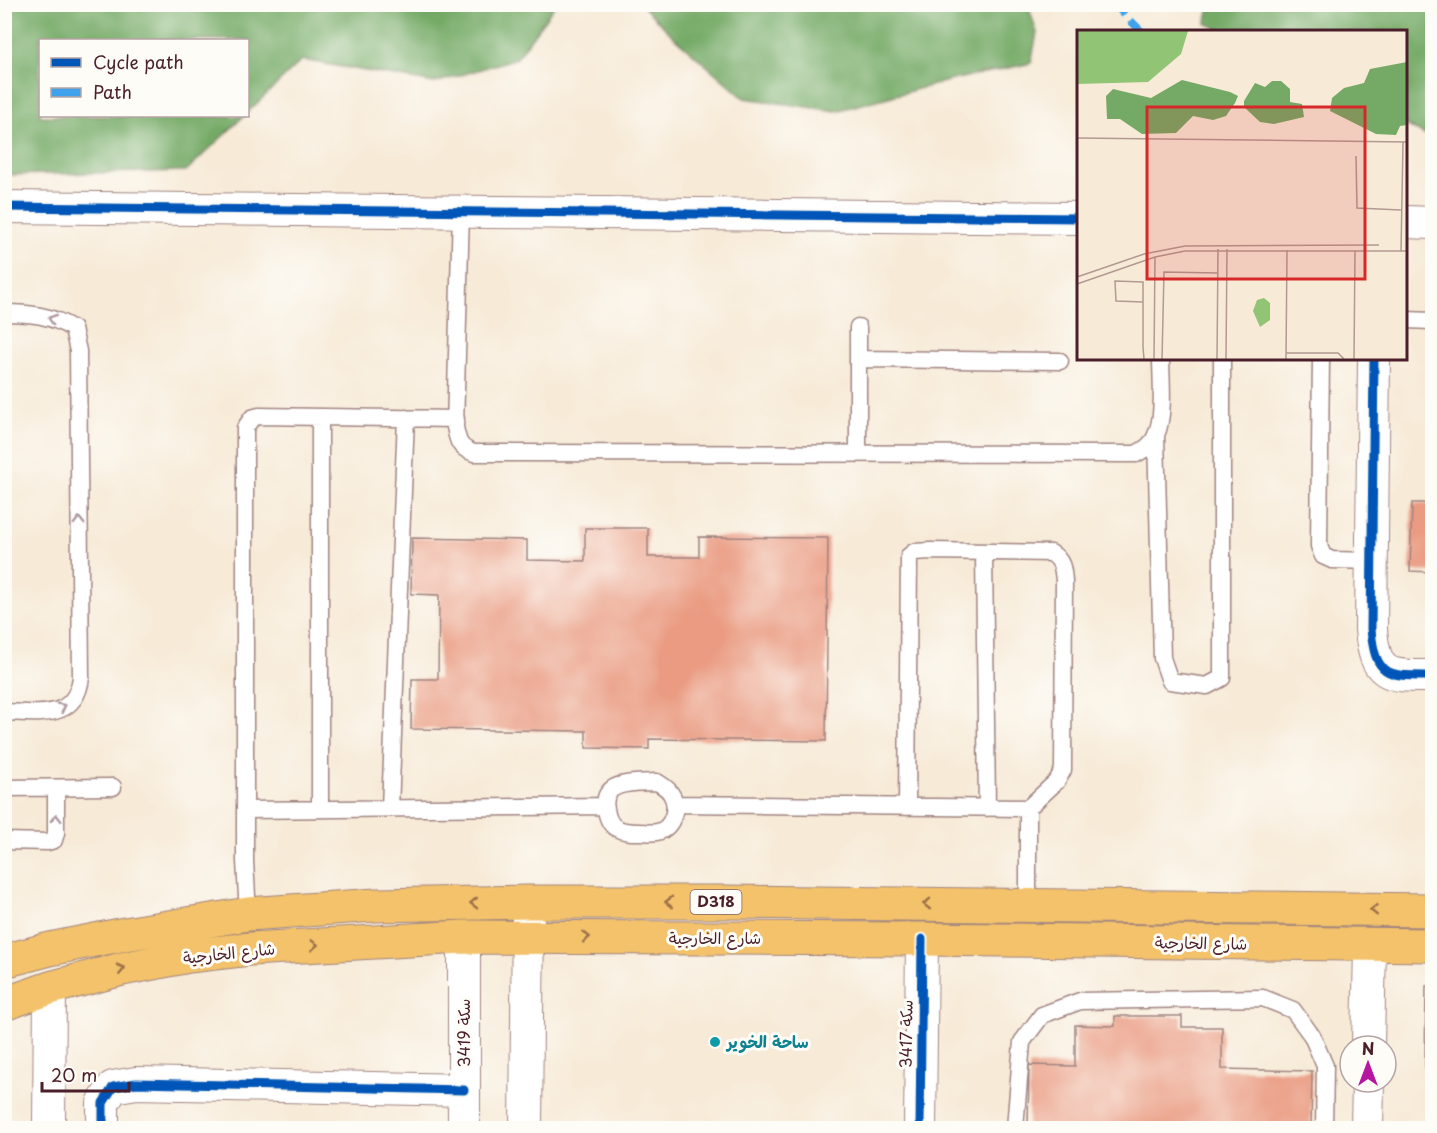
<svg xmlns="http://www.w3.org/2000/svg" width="1437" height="1133" font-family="'Playpen Sans','Playpen Sans Arabic',sans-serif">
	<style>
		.forest { fill: #74aa66; stroke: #5f6448; stroke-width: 1.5 }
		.building { fill: #ea9b82 }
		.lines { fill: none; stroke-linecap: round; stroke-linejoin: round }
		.service-casing { stroke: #a08481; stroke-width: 19 }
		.minor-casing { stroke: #a08481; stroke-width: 34 }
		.primary-casing { stroke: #a08481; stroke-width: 35 }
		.service { stroke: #fff; stroke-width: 16 }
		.minor { stroke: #fff; stroke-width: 32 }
		.primary { stroke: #f3c26a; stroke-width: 33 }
		.quiet { stroke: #40a2eb; stroke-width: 8; stroke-dasharray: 15 8; stroke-linecap: butt }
		.cycleway-casing { stroke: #fdfcf7; stroke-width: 13 }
		.cycleway { stroke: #0057b8; stroke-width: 9 }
		.oneway { stroke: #ae9aa0 }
		.oneway2 { stroke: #9e704a }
		.culture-dot { fill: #0f9aa8; stroke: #fdfcf7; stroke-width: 2 }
		.labels { text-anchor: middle; stroke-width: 6; stroke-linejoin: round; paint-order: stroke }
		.shield { fill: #fdfcf7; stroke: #806168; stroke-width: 1.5 }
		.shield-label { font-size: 15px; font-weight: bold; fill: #4a1f2b }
		.street-label { font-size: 16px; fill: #4a1f2b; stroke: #fdfcf7 }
		.culture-label { font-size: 16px; font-weight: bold; fill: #0d838f; stroke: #fdfcf7; text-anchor: start }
		.inset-road { fill: none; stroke: #b29992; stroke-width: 1.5 }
		.view { fill: #d62828; fill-opacity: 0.15; stroke: #d62828; stroke-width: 3 }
		.inset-edge { fill: none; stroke: #4a1f2b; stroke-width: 3 }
	</style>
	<rect width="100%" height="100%" fill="#fdfcf7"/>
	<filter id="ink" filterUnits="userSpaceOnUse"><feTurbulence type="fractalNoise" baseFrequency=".0167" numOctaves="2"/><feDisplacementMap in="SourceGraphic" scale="12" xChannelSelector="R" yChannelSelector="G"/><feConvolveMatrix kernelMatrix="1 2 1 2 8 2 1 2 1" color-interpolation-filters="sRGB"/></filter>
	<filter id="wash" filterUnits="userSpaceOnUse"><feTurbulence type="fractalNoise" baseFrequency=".008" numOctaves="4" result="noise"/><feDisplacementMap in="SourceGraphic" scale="24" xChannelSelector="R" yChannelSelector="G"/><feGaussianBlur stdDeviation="1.35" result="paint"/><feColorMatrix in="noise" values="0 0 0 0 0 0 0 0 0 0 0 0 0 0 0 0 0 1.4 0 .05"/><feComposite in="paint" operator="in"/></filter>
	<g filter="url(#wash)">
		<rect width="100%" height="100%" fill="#f7ead7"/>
		<path class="forest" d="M 4,5 L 5,4 L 555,5 L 517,58 L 435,83 L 302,60 L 248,112 L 248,40 L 40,40 L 40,116 L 244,116 L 186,171 L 5,175 Z
			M 642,5 L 1028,5 L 1037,33 L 1031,63 L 952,80 L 836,111 L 744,98 L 676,39 Z
			M 1209,5 L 1432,5 L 1432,139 L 1406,125 L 1406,32 L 1222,31 L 1206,23 Z"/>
		<g id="blocks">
			<path class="building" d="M 1412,503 L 1432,503 L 1432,572 L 1410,571 Z
				M 585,528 L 648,528 L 648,557 L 699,557 L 699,537 L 828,538 L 826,741 L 649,739 L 649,749 L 586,748 L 586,731 L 411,729 L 412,679 L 438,679 L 439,595 L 411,594 L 412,538 L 527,540 L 527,560 L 585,561 Z
				M 1426,986 L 1432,986 L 1432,1067 L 1425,1067 Z
				M 1115,1016 L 1182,1016 L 1182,1027 L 1222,1027 L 1222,1069 L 1312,1071 L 1311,1128 L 1028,1128 L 1029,1065 L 1075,1066 L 1075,1025 L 1115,1026 Z"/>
		</g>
	</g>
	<g filter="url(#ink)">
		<use href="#blocks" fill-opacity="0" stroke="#a08481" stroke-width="1.5"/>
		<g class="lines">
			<defs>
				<path id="service" d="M 461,211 L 455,427 C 458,442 459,448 474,453 L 1136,454 C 1144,450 1153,444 1156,435 C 1165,415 1161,380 1161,358
					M 4,313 C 29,313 52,315 73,329 L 78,351 L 81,677 C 76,721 38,713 4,712
					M 1406,320 L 1432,321
					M 1321,358 L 1319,546 L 1323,556 L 1332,560 L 1372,561
					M 858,359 L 1060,361
					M 320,417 L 320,809
					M 1156,436 L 1162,658 L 1170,681 L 1207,686 L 1222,678 L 1222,358
					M 858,454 L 858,327
					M 984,552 L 987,808
					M 657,782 C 663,786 668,788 671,794 C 679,806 673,829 657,832 C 652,833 645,832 639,832 C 631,832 623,832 616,828 C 609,824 607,816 606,809 C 600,779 638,783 657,782 Z
					M 4,788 L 113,787
					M 675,804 L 1028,808 L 1057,781 L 1063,770 L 1064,581 C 1063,568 1062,560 1051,553 L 930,551 L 914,552 L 909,556 L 907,807
					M 390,808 L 406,418
					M 1028,808 L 1028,905
					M 245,810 L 605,806
					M 4,841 L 48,842 L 54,840 L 56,833 L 56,788
					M 248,914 L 245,861 L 245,428 L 252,418 L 259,416 L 456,419
					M 1015,1128 L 1022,1042 L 1042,1015 L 1080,1001 L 1263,998 L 1293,1010 L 1312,1036 L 1325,1066 L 1324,1128"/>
				<path id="minor" d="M 4,207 L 1078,218
					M 1406,222 L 1432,223
					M 1374,358 L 1371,629 C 1375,678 1389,676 1432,676
					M 1368,1046 L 1370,945
					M 49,1128 L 50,988
					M 103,1128 L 103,1103 L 113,1087 L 136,1083 L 464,1090
					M 464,1128 L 464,937
					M 526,1128 L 528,910
					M 920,1128 L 922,939
					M 1367,1128 L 1368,1082"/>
				<path id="primary" d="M 4,961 L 50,949 L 125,934 L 248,914 L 376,905 L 528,902 L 727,902 L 1432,910
					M 4,1004 L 50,988 L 122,969 L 189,956 L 250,949 L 464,937 L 922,939 L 1432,945"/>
			</defs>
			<use href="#service" class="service-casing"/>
			<use href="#minor" class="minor-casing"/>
			<use href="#primary" class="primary-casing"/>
			<use href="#service" class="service"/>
			<use href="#minor" class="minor"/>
			<use href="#primary" class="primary"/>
			<path class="quiet" d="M 1114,4 L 1142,32"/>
			<defs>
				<path id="cycleway" d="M 4,207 L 1078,218
					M 1374,358 L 1371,629 C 1375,678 1389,676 1432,676
					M 103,1128 L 103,1103 L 113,1087 L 136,1083 L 464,1090
					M 920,1128 L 922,939"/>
			</defs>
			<use href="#cycleway" class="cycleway-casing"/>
			<use href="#cycleway" class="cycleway"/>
		</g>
		<defs><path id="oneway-chevron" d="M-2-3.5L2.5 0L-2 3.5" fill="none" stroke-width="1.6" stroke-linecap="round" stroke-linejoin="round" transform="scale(1.5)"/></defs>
		<g class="oneway">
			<use href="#oneway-chevron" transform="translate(52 319) rotate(-163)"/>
			<use href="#oneway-chevron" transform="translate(79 521) rotate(-90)"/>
			<use href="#oneway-chevron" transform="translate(62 707) rotate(-27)"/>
			<use href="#oneway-chevron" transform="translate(56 818) rotate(-91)"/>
		</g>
		<g class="oneway2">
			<use href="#oneway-chevron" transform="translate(669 902) rotate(-180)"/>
			<use href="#oneway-chevron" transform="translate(474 903) rotate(179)"/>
			<use href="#oneway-chevron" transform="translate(927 904) rotate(-179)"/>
			<use href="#oneway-chevron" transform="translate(1374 910) rotate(-179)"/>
			<use href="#oneway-chevron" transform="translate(586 937)"/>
			<use href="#oneway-chevron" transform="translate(314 945) rotate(-3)"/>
			<use href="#oneway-chevron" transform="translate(121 969) rotate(-13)"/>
		</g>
	</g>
	<circle class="culture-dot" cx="715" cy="1042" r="6"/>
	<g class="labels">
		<rect class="shield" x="690.5" y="890" width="51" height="24" rx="4.5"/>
		<g class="shield-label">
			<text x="716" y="907">D318</text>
		</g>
		<g class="street-label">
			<text x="715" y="944">شارع الخارجية</text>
			<text transform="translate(1201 943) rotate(1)" y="6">شارع الخارجية</text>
			<text transform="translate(229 953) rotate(-6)" y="6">شارع الخارجية</text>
			<text transform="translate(464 1033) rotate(-90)" y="6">سكة 3419</text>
			<text transform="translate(906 1034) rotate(-89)" y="6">سكة 3417</text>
		</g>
		<g class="culture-label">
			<text x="727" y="1048">ساحة الخوير</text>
		</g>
	</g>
	<g transform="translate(1077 30)">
		<rect width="330" height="330" fill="#f7ead7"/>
		<path d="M 0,1 L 111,1 L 104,24 L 71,52 L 0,54 ZM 187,268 L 193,273 L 193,290 L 183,297 L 176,281 L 180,270 Z" fill="#91c475"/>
		<path d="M 330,32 L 330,95 L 323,96 L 319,105 L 299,104 L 253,81 L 255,68 L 267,58 L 287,53 L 293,39 ZM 105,50 L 153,62 L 161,66 L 158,73 L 149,86 L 136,90 L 116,86 L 99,103 L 65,104 L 43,89 L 30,89 L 29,66 L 36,59 L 74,68 ZM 195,51 L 204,51 L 213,59 L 213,72 L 225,74 L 227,87 L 197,94 L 183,92 L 167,77 L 167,71 L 178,53 L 188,57 Z" fill="#74aa66"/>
		<path class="inset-road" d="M 0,108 L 330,112M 279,126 L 280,178 L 324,180M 324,221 L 326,112M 0,247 L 67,224 L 108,216 L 302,215M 0,254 L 78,227 L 108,221 L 330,221M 66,272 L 39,271 L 38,251 L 66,252 L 66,317 L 67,329M 209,323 L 261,323 L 267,329M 77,329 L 78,227M 85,329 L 87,242 L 141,243M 140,329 L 141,219M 149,329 L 150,219M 209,329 L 210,220M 277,329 L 278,221"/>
		<path class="view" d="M 70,77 L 288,77 L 288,249 L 70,249 Z"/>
		<rect width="330" height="330" class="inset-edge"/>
	</g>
	<rect width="1437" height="1133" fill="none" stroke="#fdfcf7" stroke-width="24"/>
	<rect x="39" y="39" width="210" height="78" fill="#fdfcf7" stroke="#b5a4a5" stroke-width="1.5"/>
	<rect x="51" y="58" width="30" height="9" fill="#0057b8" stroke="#b5a4a5" stroke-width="1.5"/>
	<text x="93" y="69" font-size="18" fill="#4a1f2b">Cycle path</text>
	<rect x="51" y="88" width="30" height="9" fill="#40a2eb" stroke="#b5a4a5" stroke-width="1.5"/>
	<text x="93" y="99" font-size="18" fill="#4a1f2b">Path</text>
	<g transform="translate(1368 1064)"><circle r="28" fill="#fdfcf7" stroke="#b5a4a5" stroke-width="1.5"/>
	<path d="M0-4.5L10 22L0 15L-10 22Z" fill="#b5179e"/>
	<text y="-9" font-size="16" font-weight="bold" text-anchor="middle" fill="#4a1f2b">N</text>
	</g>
	<path d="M42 1082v9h87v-9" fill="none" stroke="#4a1f2b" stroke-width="3"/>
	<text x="51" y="1082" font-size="18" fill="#4a1f2b" stroke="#fdfcf7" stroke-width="4.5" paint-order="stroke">20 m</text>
</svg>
